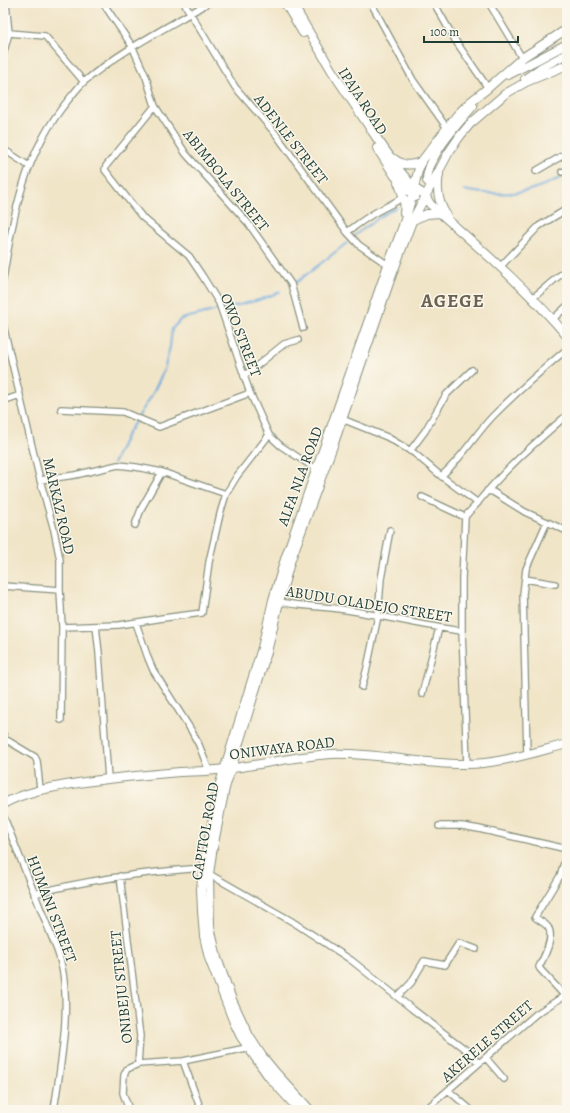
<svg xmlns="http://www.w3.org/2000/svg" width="570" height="1113" font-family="Alegreya,serif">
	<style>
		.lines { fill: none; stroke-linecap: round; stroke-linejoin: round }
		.stream { stroke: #6ba9dd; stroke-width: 2 }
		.street-casing { stroke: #88917e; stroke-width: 8 }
		.secondary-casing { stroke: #88917e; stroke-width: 10 }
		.street { stroke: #fff; stroke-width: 5.5 }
		.secondary { stroke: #fff; stroke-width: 8 }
		.labels { text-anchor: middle; stroke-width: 3; stroke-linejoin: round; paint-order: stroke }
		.street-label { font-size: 15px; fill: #1f3d34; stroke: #fbf7ec }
		.district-label { font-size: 19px; font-weight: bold; letter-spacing: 1px; fill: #6c6252; stroke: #fbf7ec }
	</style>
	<rect width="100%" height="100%" fill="#fbf7ec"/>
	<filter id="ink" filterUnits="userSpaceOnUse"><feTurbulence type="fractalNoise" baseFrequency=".025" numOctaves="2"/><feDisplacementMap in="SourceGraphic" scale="8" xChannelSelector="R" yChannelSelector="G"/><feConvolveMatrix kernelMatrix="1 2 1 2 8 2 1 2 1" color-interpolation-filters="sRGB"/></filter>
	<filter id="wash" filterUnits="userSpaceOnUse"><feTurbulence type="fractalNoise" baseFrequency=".012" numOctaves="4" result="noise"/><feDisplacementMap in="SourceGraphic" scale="16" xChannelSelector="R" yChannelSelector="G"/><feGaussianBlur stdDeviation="0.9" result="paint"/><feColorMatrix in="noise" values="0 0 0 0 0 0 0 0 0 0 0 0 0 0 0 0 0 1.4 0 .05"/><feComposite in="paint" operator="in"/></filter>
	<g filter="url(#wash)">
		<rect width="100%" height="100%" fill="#f1e5c8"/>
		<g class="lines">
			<path class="stream" d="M 463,190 C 484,194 509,195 529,190 C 542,187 555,180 567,175
				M 355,235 L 384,214 L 397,207
				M 293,285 L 347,243
				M 113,464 L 126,436 L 152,395 L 164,370 L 170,347 L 172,329 L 181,319 L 259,300 L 280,292"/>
		</g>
	</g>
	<g filter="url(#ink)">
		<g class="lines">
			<defs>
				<path id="street" d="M 103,3 L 132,46 L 146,77 L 155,106 L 186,154 L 248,223 L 291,284 L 303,328
					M 184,3 L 235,87 L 275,133 L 347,232 L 359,245 L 388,265 L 391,266
					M 371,3 L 413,80 L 447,128
					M 434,3 L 455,40 L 488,88
					M 489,3 L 522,58
					M 9,33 L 45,36 L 84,82
					M 3,55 L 9,33 L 6,3
					M 155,106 L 106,166 L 105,170 L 142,217 L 189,256 L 203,277 L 219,303 L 250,393 L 269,435 L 281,446 L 319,471
					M 3,149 L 29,166
					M 536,171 L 567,153
					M 562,172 L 567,170
					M 347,232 C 357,225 367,217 378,211 C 387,206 395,203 403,197
					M 501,266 L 539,226 L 567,209
					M 3,279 C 14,212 24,153 69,99 C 74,93 79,86 85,81 C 122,50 166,28 208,3
					M 532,298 C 545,289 555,278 567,270
					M 553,319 L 567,306
					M 3,325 L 40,480 L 54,530 L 60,560 L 60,590 L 62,627 L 61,720
					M 244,376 L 284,344 L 298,340
					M 3,401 L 20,395
					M 61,409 L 123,412 L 159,427 L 250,393
					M 342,419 L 387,437 L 414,453 L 441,476 L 478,503
					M 410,451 L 425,431 L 446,395 L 472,370
					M 441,476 C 462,459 475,434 494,415 C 517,392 542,370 567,349
					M 40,480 L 75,475 L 118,465 L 136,467 L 162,472 L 226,494
					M 487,491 L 493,492 L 525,512 L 567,531
					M 422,497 L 465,517
					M 135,525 L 142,507 L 162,472
					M 525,579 L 555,584
					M 3,586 L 60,590
					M 276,601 C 299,607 323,606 347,610 C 385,616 423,626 462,631
					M 136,623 L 148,658 L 153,670 L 191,730 L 199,745 L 209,771
					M 96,626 L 99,653 L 108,779
					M 62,627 L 119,625 L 163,618 L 202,613 L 209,562 L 220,514 L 226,494 L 237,476 L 269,435
					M 362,687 L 367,668 L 378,616 L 381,579 L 390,530
					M 422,694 L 439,628
					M 3,734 L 5,739 L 35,757 L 37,761 L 40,789
					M 527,754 L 523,594 L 526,569 L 547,522
					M 467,764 L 462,631 L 462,578 L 465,517 C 469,511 475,507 479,501 C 505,469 536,442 567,415
					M 3,815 L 57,950 C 74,995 61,1063 54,1110
					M 439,826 L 462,826 L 479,829 L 567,849
					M 209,874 L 293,922 L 351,960 L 411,1008 L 466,1050 L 479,1063
					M 120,876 L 140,1036 L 138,1064
					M 34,894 C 89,879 146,872 203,868
					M 564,995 L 540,969 L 539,967 C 544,957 555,937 548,927 C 544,922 539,921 535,917 L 560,876 L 567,853
					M 397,997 L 411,983 L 424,961 L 445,965 L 459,943 L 476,949
					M 486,1058 L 504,1079
					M 183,1061 L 201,1110
					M 449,1091 L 471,1110
					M 129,1110 L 123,1093 L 124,1075 L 127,1069 L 138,1064 L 183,1061 L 251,1047
					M 425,1110 L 536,1014 L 567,994"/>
				<path id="secondary" d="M 285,3 L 303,33
					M 292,3 L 332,71 L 376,137 L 400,171 L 414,188 L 425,195 L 430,204 C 477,246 526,287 567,336
					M 508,75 L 567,44
					M 525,79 L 542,67 L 567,54
					M 377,148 L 395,176 L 415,197
					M 394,159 C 403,166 411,166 421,162
					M 439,174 C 436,190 438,203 447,216
					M 398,182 C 402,191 406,203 404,213
					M 431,185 L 427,181 C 426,158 459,122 473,106
					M 413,220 L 427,214 L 440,213
					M 3,804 C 25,792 48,788 72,784 C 108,778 144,775 180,772 C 196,772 211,771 226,769 C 261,765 295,756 331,754 C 376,752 421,765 466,764 C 499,764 535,752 567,744
					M 299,1110 L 269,1077 L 257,1060 L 241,1037 L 233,1020 L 209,958 L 204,936 L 202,911 L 201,889 L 203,868 L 220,783 L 262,648 L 273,600 L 285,559 L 388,265 C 397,242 407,219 412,195 C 415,184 417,173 421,162 L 457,115 L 469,103 L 488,88 L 522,58 L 567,29
					M 310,1110 L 276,1073 L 262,1056 L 249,1036 L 232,1000 L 217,958 L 210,927 L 209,874 L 212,853 L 225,788 L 267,652 L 279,602 L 291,559 L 334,443 L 389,283 L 412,221 L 449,152 L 460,136 L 470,124 L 505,94 L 526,82 L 567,65"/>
			</defs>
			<use href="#street" class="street-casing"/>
			<use href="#secondary" class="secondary-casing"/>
			<use href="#street" class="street"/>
			<use href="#secondary" class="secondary"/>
		</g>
	</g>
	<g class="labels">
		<g class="street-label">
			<text transform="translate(363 101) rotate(57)" y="5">IPAJA ROAD</text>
			<text transform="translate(291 139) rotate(52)" y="5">ADENLE STREET</text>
			<text transform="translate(226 180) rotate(51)" y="5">ABIMBOLA STREET</text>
			<text transform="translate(241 335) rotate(69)" y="5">OWO STREET</text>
			<text transform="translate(300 476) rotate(-70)" y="5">ALFA NLA ROAD</text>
			<text transform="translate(59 506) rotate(77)" y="5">MARKAZ ROAD</text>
			<text transform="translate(369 604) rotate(9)" y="5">ABUDU OLADEJO STREET</text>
			<text transform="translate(282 748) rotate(-7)" y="5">ONIWAYA ROAD</text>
			<text transform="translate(205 831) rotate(-80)" y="5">CAPITOL ROAD</text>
			<text transform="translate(52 909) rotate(69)" y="5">HUMANI STREET</text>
			<text transform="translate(121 987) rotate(-96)" y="5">ONIBEJU STREET</text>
			<text transform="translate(487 1041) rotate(-41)" y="5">AKERELE STREET</text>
		</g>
		<g class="district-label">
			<text x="453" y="307">AGEGE</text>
		</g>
	</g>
	<rect width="570" height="1113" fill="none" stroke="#fbf7ec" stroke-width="16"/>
	<path d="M424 36v6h94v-6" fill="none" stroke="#1f3d34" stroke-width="2"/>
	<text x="430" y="36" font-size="12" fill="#1f3d34" stroke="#fbf7ec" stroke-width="3" paint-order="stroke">100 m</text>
</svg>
